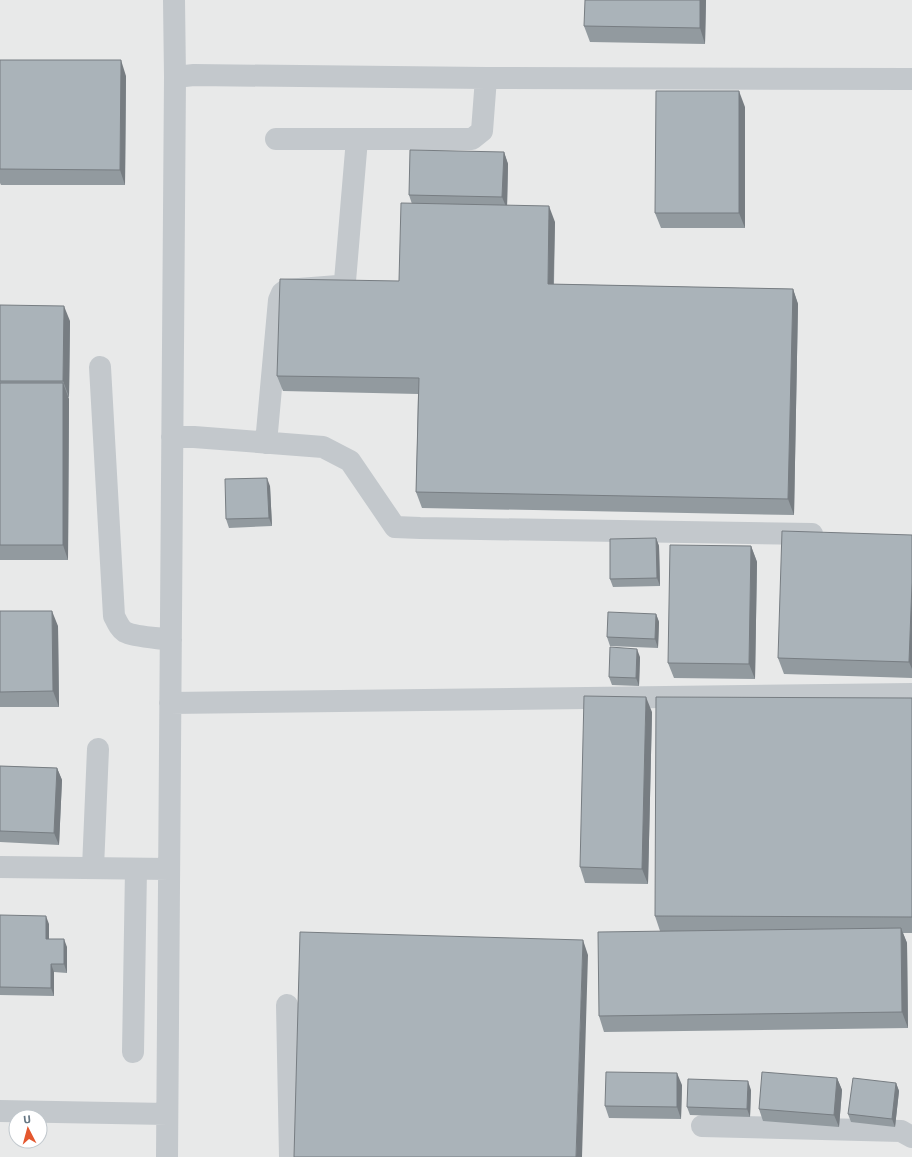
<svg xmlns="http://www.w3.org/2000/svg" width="912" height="1157" font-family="'Exo 2',sans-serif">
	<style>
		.built { fill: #e8e9e9; fill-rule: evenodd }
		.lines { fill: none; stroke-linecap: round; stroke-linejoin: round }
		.minor { stroke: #c3c8cc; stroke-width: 22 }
		.wall { fill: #929a9f }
		.shaded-wall { fill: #777d82 }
		.building { fill: #aab3b9; stroke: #777d82 }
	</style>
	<rect width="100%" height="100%" fill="#fafaf8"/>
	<path class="built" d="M 0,0 L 912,0 L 912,1157 L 0,1157 ZM 16,1117 L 40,1117 L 40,1141 L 16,1141 Z"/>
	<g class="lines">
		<path class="minor" d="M 175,77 L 194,75 L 486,78 L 912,79
			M 276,139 L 472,139 L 482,131 L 486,78
			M 100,367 L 114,616 C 117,622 120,629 125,632 C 134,637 160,638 171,640
			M 172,437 L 194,437 L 323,447 L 350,461 L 395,527 L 420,528 L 812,534
			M 266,443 L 279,300 L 282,293 L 286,290 L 338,286 L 343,285 L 345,281 L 357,139
			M 170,703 L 912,694
			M 0,867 L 169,869
			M 93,868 L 98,749
			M 287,1005 L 290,1157
			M 133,1052 L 136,869
			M 0,1111 L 167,1114
			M 702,1126 L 901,1131 L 912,1137
			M 167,1157 L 175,77 L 174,0"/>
	</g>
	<path class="wall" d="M 706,0 L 705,44 L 590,42 L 584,26 Z
		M 0,60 L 126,76 L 125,185 L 1,185 L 0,183 Z
		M 745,107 L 745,228 L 661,228 L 655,213 Z
		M 504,152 L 508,164 L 507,205 L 555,222 L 554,284 L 793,289 L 798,304 L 794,515 L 422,508 L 416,492 L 418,394 L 283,391 L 277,376 L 399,281 L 412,204 L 409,195 Z
		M 0,305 L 70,321 L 69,397 L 68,397 L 69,399 L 68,560 L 0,560 Z
		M 270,486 L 272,526 L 229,528 L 226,519 Z
		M 912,535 L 912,678 L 784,674 L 778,658 Z
		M 656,538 L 659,546 L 660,586 L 613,587 L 610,579 Z
		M 751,546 L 757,562 L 755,679 L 674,678 L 668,663 Z
		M 0,611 L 58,626 L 59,707 L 0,707 Z
		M 656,614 L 659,622 L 658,648 L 610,646 L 607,637 Z
		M 640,657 L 639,686 L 612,685 L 609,677 Z
		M 912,698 L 912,933 L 903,933 L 907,943 L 908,1028 L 604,1032 L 599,1016 L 660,931 L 655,916 Z
		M 652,712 L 648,884 L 585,883 L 580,867 Z
		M 0,766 L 57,768 L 62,780 L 59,845 L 0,842 Z
		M 0,915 L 49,924 L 49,939 L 67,947 L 67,973 L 54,972 L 54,996 L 0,995 Z
		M 837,1078 L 842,1090 L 839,1127 L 763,1121 L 759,1109 Z
		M 896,1083 L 899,1091 L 895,1127 L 851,1122 L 848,1114 Z
		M 682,1085 L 681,1119 L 609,1118 L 605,1106 Z
		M 751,1090 L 750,1117 L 690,1115 L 687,1107 Z"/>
	<path class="shaded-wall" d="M 700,0 L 706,0 L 705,44 L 700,28 Z
		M 121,60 L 126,76 L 125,185 L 120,170 Z
		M 739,91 L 745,107 L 745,228 L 739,213 Z
		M 504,152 L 508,164 L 507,209 L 502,197 Z
		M 549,206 L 555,222 L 553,300 L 548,284 Z
		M 793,289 L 798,304 L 794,515 L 788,499 Z
		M 64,306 L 70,321 L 69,397 L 63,381 Z
		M 63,383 L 69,399 L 68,560 L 63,545 Z
		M 267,478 L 270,486 L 272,526 L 269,518 Z
		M 656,538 L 659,546 L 660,586 L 657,578 Z
		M 751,546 L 757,562 L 755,679 L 749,664 Z
		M 912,583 L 912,669 L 909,662 Z
		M 52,611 L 58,626 L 59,707 L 53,691 Z
		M 656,614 L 659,622 L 658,648 L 655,639 Z
		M 637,649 L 640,657 L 639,686 L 636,678 Z
		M 646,697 L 652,712 L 648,884 L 642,869 Z
		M 57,768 L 62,780 L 59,845 L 54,833 Z
		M 46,916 L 49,924 L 49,947 L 46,939 Z
		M 901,928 L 907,943 L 908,1028 L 902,1012 Z
		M 64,939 L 67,947 L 67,973 L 64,964 Z
		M 583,940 L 588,955 L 582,1157 L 576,1157 Z
		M 51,964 L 54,972 L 54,996 L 51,988 Z
		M 677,1073 L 682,1085 L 681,1119 L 677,1107 Z
		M 837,1078 L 842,1090 L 839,1127 L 834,1115 Z
		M 748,1081 L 751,1090 L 750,1117 L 747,1109 Z
		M 896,1083 L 899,1091 L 895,1127 L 892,1119 Z"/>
	<path class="building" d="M 585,0 L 700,0 L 700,28 L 584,26 Z
		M 0,60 L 121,60 L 120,170 L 0,169 Z
		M 656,91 L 739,91 L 739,213 L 655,213 Z
		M 410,150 L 504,152 L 502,197 L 409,195 Z
		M 401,203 L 549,206 L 548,284 L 793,289 L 788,499 L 416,492 L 419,378 L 277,376 L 280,279 L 399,281 Z
		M 0,305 L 64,306 L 63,381 L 0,381 Z
		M 0,383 L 63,383 L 63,545 L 0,545 Z
		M 267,478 L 269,518 L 226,519 L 225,479 Z
		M 782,531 L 912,535 L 912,583 L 909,662 L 778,658 Z
		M 656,538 L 657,578 L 610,579 L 610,539 Z
		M 670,545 L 751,546 L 749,664 L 668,663 Z
		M 0,611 L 52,611 L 53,691 L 0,692 Z
		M 608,612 L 656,614 L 655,639 L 607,637 Z
		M 610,647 L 637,649 L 636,678 L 609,677 Z
		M 584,696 L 646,697 L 642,869 L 580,867 Z
		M 656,697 L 912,698 L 912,917 L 655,916 Z
		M 0,766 L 57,768 L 54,833 L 0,831 Z
		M 0,915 L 46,916 L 46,939 L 64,939 L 64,964 L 51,964 L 51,988 L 0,987 Z
		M 901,928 L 902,1012 L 599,1016 L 598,932 Z
		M 300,932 L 583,940 L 576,1157 L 294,1157 Z
		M 606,1072 L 677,1073 L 677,1107 L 605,1106 Z
		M 762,1072 L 837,1078 L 834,1115 L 759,1109 Z
		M 853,1078 L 896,1083 L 892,1119 L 848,1114 Z
		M 688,1079 L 748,1081 L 747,1109 L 687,1107 Z"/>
	<g transform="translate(28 1129) rotate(354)"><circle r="19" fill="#ffffff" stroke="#c1c8cd"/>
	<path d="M0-3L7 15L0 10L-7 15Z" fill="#e4572e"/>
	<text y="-6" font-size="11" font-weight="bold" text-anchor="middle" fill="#657683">U</text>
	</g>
</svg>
